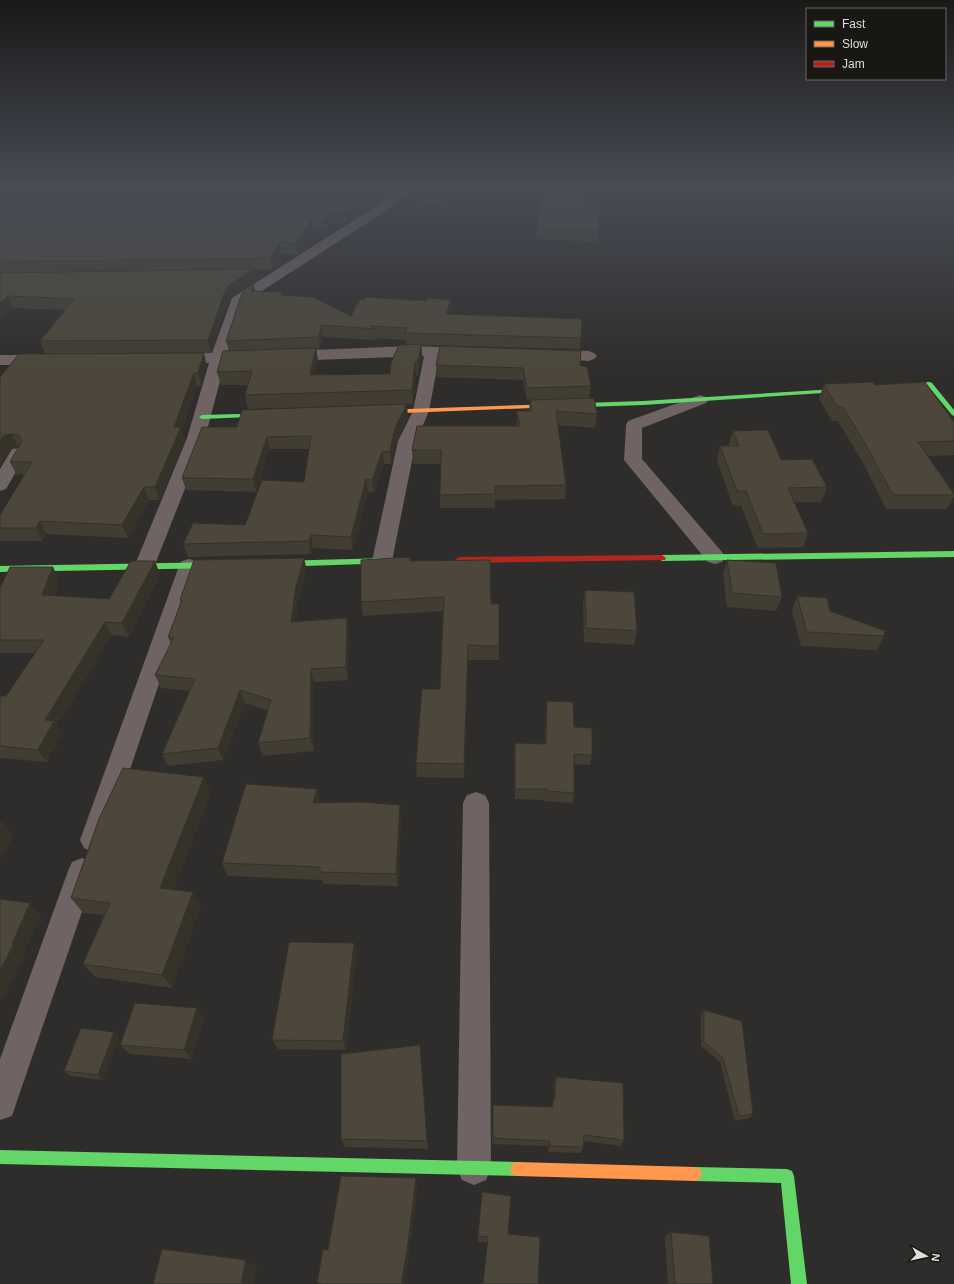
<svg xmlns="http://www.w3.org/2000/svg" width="954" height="1284" font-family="Arial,sans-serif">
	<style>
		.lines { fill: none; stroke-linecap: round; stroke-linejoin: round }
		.street { fill: #706363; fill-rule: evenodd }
		.fast { fill: #63d668; fill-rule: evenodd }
		.slow { fill: #ff974d; fill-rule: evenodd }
		.jam { fill: #b3261e; fill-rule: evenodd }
		.wall { fill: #413d32; fill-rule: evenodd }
		.shaded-wall { fill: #353229 }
		.building { fill: #4c473a; stroke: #353229 }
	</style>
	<rect width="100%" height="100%" fill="#2f2d2b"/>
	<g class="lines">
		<path class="street" d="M 400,189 L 413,189 L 381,214 L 243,303 L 228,353 L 255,354 L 258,357 L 255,360 L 225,362 L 205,438 L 154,567 L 151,572 L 144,574 L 137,572 L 134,567 L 187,438 L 209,363 L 175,364 L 170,362 L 167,359 L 170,356 L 175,354 L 212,353 L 232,298 L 373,208 Z
			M 411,346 L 468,348 L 473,350 L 476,353 L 473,356 L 468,358 L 439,357 L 429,411 L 416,441 L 392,561 L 389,566 L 382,568 L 375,566 L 372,561 L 398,441 L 413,411 L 424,356 L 287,361 L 282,359 L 279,356 L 282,353 L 287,351 Z
			M 551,350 L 589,351 L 594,353 L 597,356 L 594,359 L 589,361 L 546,358 L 543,355 L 546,352 Z
			M 0,355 L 44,355 L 49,357 L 52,360 L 49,363 L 44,365 L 0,365 Z
			M 700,395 L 706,397 L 708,400 L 706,403 L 642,428 L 642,459 L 722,552 L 725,557 L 722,562 L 715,564 L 708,562 L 624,460 L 626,425 L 628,421 Z
			M 18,448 L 24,449 L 27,453 L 6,489 L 0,491 L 0,469 L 12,449 Z
			M 189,559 L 196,561 L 199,566 L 106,840 L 102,848 L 93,852 L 84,848 L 80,840 L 179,566 L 182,561 Z
			M 476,792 L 485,795 L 489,803 L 491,1168 L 486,1180 L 474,1185 L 462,1180 L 457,1168 L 463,803 L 467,795 Z
			M 82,858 L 92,862 L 96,871 L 16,1104 L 12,1116 L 0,1120 L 0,1059 L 68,871 L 72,862 Z"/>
		<path class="fast" d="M 930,382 L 932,383 L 954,410 L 954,416 L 952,415 L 928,386 L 898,388 L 895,386 L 898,384 Z
			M 851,388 L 853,389 L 853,391 L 643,405 L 555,408 L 552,406 L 555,404 L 643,401 Z
			M 270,413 L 272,414 L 272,416 L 202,419 L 199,417 L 202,415 Z
			M 954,551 L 954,557 L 662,561 L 658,558 L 662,555 Z
			M 391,558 L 395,561 L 394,563 L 275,567 L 271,564 L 275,561 Z
			M 221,562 L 225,565 L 221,568 L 0,572 L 0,566 Z
			M 0,1150 L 517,1162 L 522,1164 L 524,1169 L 522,1174 L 517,1176 L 0,1164 Z
			M 695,1167 L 787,1169 L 792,1171 L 794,1176 L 807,1284 L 791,1284 L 781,1183 L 695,1181 L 690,1179 L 688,1174 L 690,1169 Z"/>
		<path class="slow" d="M 555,404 L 558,406 L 557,407 L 378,414 L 375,412 L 378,410 Z
			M 517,1162 L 695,1167 L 700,1169 L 702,1174 L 700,1179 L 695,1181 L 517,1176 L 512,1174 L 510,1169 L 512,1164 Z"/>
		<path class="jam" d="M 662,555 L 666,558 L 665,560 L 459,563 L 455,560 L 459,557 Z"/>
	</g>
	<path class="wall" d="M 0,189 L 378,189 L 370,206 L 357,206 L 358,217 L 347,223 L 331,223 L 327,231 L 314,230 L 297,254 L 282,254 L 272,270 L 255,270 L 257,281 L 231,297 L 229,300 L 211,353 L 45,353 L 40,341 L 65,310 L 13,308 L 0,321 Z
		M 424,189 L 453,189 L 445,204 L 420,202 L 420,196 Z
		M 537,228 L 599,231 L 598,242 L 536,239 Z
		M 256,291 L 283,295 L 351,316 L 452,311 L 450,314 L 581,338 L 580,349 L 422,345 L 422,358 L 418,376 L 416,376 L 413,404 L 248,409 L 245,395 L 248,385 L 221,385 L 217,372 L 229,351 L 226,341 ZM 323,337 L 377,340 L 377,338 L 405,340 L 406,345 L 390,374 L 315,374 L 318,361 L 316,349 L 320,348 Z
		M 436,365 L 580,365 L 591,386 L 589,398 L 597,414 L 595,428 L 558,425 L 566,485 L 565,499 L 495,500 L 495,508 L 440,508 L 440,495 L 441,464 L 413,464 L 412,450 L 517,426 L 517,411 L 529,411 L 530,400 L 527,400 L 523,380 L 437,377 Z
		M 207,366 L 201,386 L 197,386 L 182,430 L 185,440 L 160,500 L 149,500 L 128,538 L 46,534 L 42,541 L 0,541 L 0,515 L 24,475 L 16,474 L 10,462 L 19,447 L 11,448 L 0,377 Z
		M 824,384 L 875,385 L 954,422 L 954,455 L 928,456 L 954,494 L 954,497 L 947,509 L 886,509 L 862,461 L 838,421 L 832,421 L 819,398 Z
		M 408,417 L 397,441 L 391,464 L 384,464 L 374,493 L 368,492 L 353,550 L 313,548 L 311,554 L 188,557 L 183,544 L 245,525 L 304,482 L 309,449 L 270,449 L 256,492 L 186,490 L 182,478 L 237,427 Z
		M 733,431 L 827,487 L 821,502 L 794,502 L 808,533 L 803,547 L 758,548 L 741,506 L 733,506 L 717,460 L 720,446 L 729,446 L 729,445 Z
		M 727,560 L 782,597 L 776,611 L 727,607 L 723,574 Z
		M 410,561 L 491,604 L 499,646 L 499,660 L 468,660 L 464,778 L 417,777 L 416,763 L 440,689 L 443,611 L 363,616 L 361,602 Z
		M 307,571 L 299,599 L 296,621 L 347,618 L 349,632 L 348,680 L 314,682 L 314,751 L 263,756 L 258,743 L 268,711 L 245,703 L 223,760 L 168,766 L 162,754 L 190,691 L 161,688 L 155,675 L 171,644 L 168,637 L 181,603 L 180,600 Z
		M 160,574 L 129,637 L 111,635 L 57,726 L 62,734 L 47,762 L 0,758 L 0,696 L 6,696 L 35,653 L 0,653 L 0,588 L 60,581 L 54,596 L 109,599 Z
		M 585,590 L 637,631 L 634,645 L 584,642 L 583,604 Z
		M 797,596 L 830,611 L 884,636 L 877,650 L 801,646 L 792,611 Z
		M 547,701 L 574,727 L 592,755 L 590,765 L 574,764 L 574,793 L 573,803 L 544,801 L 544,800 L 515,799 L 514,753 L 515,743 L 545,744 L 546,711 Z
		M 211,792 L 174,889 L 201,906 L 172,988 L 95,977 L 83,964 L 104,915 L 83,913 L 71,898 Z
		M 320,802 L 320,803 L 401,818 L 398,886 L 323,884 L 322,880 L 228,876 L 222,863 Z
		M 354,943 L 357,954 L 346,1050 L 278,1049 L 272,1040 Z
		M 704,1010 L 753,1114 L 749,1118 L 735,1121 L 720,1062 L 701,1046 L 701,1015 Z
		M 204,1018 L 192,1059 L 130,1054 L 120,1045 Z
		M 119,1037 L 103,1080 L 70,1076 L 64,1071 Z
		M 420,1045 L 421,1055 L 428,1149 L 345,1147 L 341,1139 Z
		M 556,1077 L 624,1140 L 621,1146 L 584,1141 L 583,1147 L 581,1153 L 548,1152 L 549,1146 L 492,1144 L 493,1105 L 552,1107 L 554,1099 L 554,1084 Z
		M 671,1232 L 713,1284 L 668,1284 L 665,1237 Z
		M 508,1234 L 487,1242 L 478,1242 L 478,1236 Z"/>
	<path class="shaded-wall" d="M 372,189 L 378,189 L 370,206 L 369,195 Z
		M 450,189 L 453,189 L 445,204 L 445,198 Z
		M 357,206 L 358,217 L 347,223 L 346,212 Z
		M 330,212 L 331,223 L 327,231 L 325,220 Z
		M 312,219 L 314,230 L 297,254 L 295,243 Z
		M 280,242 L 282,254 L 272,270 L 270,258 Z
		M 254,269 L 257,281 L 231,297 L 229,300 L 211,353 L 208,340 L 226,288 L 229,285 Z
		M 254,285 L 256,296 L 251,291 Z
		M 8,296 L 13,308 L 0,321 L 0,303 Z
		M 451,300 L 452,311 L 447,325 L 446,314 Z
		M 321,325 L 323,337 L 320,348 L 319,337 Z
		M 421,344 L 422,358 L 418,376 L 418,362 Z
		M 316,348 L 318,361 L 313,388 L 310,375 Z
		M 204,353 L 207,366 L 201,386 L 198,373 Z
		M 415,362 L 416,376 L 413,404 L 412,390 Z
		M 194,373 L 197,386 L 182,430 L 185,440 L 160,500 L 155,487 L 174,427 Z
		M 407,404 L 408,417 L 397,441 L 391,464 L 390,451 L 395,428 Z
		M 12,434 L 18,447 L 11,448 L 0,466 L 0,442 L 4,435 Z
		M 267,437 L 270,449 L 256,492 L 253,479 Z
		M 382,452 L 384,464 L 374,493 L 372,480 Z
		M 366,479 L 368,492 L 353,550 L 351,537 Z
		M 144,487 L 149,500 L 128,538 L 122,525 Z
		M 40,521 L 46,534 L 42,541 L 36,528 Z
		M 311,535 L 313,548 L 311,554 L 309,541 Z
		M 304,558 L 307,571 L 299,599 L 294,635 L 291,622 L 296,586 Z
		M 155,561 L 160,574 L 129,637 L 122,623 Z
		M 53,567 L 60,581 L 49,608 L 42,595 Z
		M 347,618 L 349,632 L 348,680 L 346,667 Z
		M 105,622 L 111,635 L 57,726 L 62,734 L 47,762 L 38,750 L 45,720 Z
		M 468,645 L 468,660 L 464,778 L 464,764 Z
		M 311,669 L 314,682 L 314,751 L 310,738 Z
		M 240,690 L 245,703 L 223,760 L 218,748 Z
		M 204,777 L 211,792 L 169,902 L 160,888 Z
		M 317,789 L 320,802 L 317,816 L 313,803 Z
		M 400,805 L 401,818 L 398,886 L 396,874 Z
		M 3,823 L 14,836 L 0,860 L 0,828 Z
		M 193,892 L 201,906 L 172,988 L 162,975 Z
		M 30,903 L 41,915 L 24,954 L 25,956 L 3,999 L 0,997 L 0,971 L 12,944 Z
		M 354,943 L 357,954 L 346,1050 L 343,1041 Z
		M 197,1008 L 204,1018 L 192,1059 L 184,1050 Z
		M 114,1032 L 119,1037 L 103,1080 L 98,1075 Z
		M 420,1045 L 421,1055 L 428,1149 L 427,1141 Z
		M 416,1178 L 418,1186 L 409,1258 L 405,1284 L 401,1284 Z
		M 246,1260 L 257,1266 L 253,1284 L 241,1284 Z"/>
	<path class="building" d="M 0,189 L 372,189 L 369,195 L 0,197 Z
		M 424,189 L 450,189 L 445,198 L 420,196 Z
		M 544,189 L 588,189 L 586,205 L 600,206 L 599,231 L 537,228 Z
		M 357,206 L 346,212 L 330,212 L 325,220 L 312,219 L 295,243 L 280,242 L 270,258 L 0,262 L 0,208 Z
		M 254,269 L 229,285 L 226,288 L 208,340 L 40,341 L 74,299 L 8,296 L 0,303 L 0,273 Z
		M 254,285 L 251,291 L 282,292 L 281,295 L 313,297 L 351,316 L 360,299 L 364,300 L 365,297 L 426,301 L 428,298 L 451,300 L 446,314 L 582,319 L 581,338 L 405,333 L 407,328 L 370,326 L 376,329 L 321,325 L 319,337 L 226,341 L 242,293 Z
		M 421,344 L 418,362 L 415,362 L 412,390 L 245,395 L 252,371 L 217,372 L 223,351 L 316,348 L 310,375 L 390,374 L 391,363 L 399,345 Z
		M 440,346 L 581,351 L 580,365 L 587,367 L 591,386 L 527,388 L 523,368 L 436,365 Z
		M 204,353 L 198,373 L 194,373 L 174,427 L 181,427 L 155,487 L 144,487 L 122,525 L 40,521 L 36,528 L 0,528 L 0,515 L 32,462 L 10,462 L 22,441 L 19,435 L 12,434 L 4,435 L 0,442 L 0,377 L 19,354 Z
		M 873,382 L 875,385 L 925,382 L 954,422 L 954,441 L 918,442 L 954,494 L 954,495 L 893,495 L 867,447 L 843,407 L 837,407 L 824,384 Z
		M 594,398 L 597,414 L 556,411 L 566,485 L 495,486 L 495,494 L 440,495 L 441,450 L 412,450 L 417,426 L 520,426 L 517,411 L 532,411 L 530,400 Z
		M 407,404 L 395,428 L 390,451 L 382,452 L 372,480 L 366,479 L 351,537 L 311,535 L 309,541 L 183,544 L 193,523 L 245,525 L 262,480 L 304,482 L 311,436 L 267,437 L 253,479 L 182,478 L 202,427 L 237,427 L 242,410 Z
		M 768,430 L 781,460 L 812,459 L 827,487 L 788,488 L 808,533 L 763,534 L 746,491 L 737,491 L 720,446 L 739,446 L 733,431 Z
		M 410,557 L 410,561 L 490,560 L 491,604 L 499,604 L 499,646 L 468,645 L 464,764 L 416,763 L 422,689 L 440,689 L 444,597 L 361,602 L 361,560 Z
		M 304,558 L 296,586 L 291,622 L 347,618 L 346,667 L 311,669 L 310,738 L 258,743 L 271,700 L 240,690 L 218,748 L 162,754 L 195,679 L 155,675 L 174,637 L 168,637 L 182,600 L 180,600 L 194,560 Z
		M 727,560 L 776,563 L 782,597 L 732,593 Z
		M 131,561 L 155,561 L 122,623 L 105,622 L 45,720 L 54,721 L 38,750 L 0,746 L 0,696 L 6,696 L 44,640 L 0,640 L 0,588 L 10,567 L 53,567 L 42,595 L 109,599 Z
		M 585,590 L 634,592 L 637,631 L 586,628 Z
		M 797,596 L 827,598 L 830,611 L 885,631 L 884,636 L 807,632 Z
		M 547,701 L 573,702 L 574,727 L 592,728 L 592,755 L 574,754 L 574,793 L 546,791 L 546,789 L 515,789 L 515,743 L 546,744 Z
		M 123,768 L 204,777 L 160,888 L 193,892 L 162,975 L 83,964 L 110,903 L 71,898 L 99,819 Z
		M 246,784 L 317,789 L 313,803 L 360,802 L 400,805 L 396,874 L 320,872 L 320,867 L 222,863 Z
		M 0,823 L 3,823 L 0,828 Z
		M 0,899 L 30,903 L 12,944 L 14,944 L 0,971 Z
		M 289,942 L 354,943 L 343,1041 L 272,1040 Z
		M 135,1003 L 197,1008 L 184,1050 L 120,1045 Z
		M 704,1010 L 742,1021 L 753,1114 L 739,1116 L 723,1058 L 704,1042 Z
		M 81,1028 L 114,1032 L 98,1075 L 64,1071 Z
		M 420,1045 L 427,1141 L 341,1139 L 341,1054 Z
		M 556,1077 L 623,1083 L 624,1140 L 584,1135 L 583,1147 L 550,1146 L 550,1141 L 493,1138 L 493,1105 L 553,1107 L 553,1099 L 555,1099 Z
		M 341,1176 L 416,1178 L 407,1252 L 401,1284 L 322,1284 L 317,1283 L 323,1249 L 328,1250 Z
		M 482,1192 L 511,1196 L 508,1234 L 540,1237 L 538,1284 L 483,1284 L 488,1237 L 478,1236 Z
		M 671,1232 L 709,1236 L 713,1284 L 675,1284 Z
		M 162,1249 L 246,1260 L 241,1284 L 153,1284 Z"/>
	<linearGradient id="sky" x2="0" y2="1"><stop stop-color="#1a1918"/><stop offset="0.51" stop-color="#474c55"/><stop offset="1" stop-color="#474c55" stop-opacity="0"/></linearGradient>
	<rect width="954" height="369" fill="url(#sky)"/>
	<rect x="806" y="8" width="140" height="72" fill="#181714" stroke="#686763"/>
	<rect x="814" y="21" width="20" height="6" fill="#63d668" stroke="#686763"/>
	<text x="842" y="28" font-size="12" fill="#dfdeda">Fast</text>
	<rect x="814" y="41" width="20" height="6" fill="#ff974d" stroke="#686763"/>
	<text x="842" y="48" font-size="12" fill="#dfdeda">Slow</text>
	<rect x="814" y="61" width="20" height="6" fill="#b3261e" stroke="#686763"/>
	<text x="842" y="68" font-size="12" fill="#dfdeda">Jam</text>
	<g transform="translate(926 1256) rotate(98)" stroke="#181714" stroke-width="3" paint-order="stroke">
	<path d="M0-3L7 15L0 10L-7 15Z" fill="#dfdeda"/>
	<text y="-6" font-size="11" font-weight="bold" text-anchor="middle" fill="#dfdeda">N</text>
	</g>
</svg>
